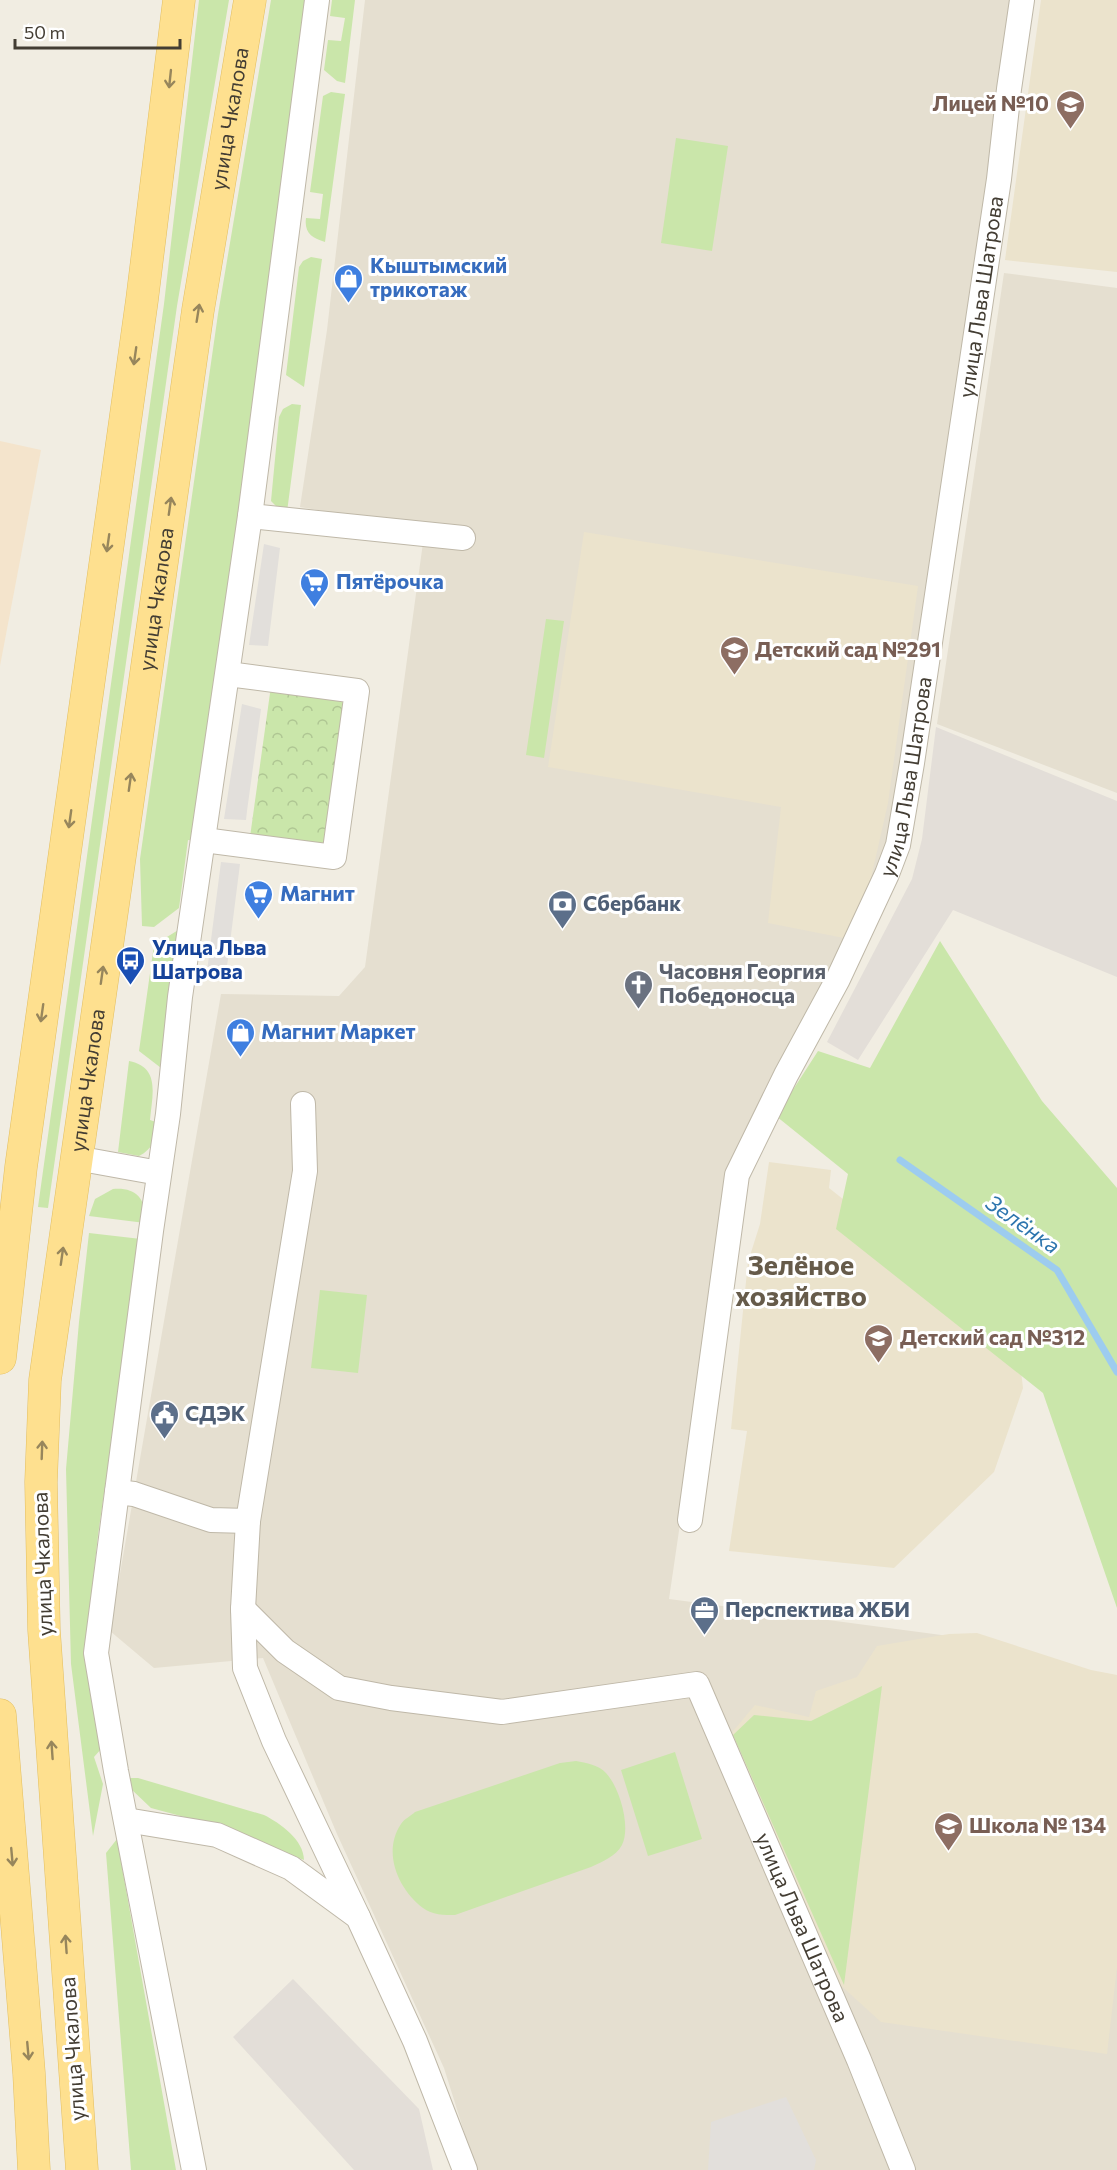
<svg xmlns="http://www.w3.org/2000/svg" width="1117" height="2170" font-family="Commissioner,sans-serif">
	<style>
		.residential { fill: #e5dfd0 }
		.commercial { fill: #f4e4cc }
		.industrial { fill: #e3ded8 }
		.education { fill: #ebe3cc }
		.green { fill: #cae6aa }
		.forest { fill: url(#forest-crowns) }
		.parking { fill: #e2dfdb }
		.lines { fill: none; stroke-linecap: round; stroke-linejoin: round }
		.stream { stroke: #9dccef; stroke-width: 7 }
		.minor-casing { stroke: #bfb8a8; stroke-width: 26 }
		.major-casing { stroke: #e3be5f; stroke-width: 33 }
		.minor { stroke: #fff; stroke-width: 24 }
		.major { stroke: #fee08f; stroke-width: 32 }
		.oneway { stroke: #97865c }
		.labels { text-anchor: middle; stroke-width: 6; stroke-linejoin: round; paint-order: stroke }
		.education-label { font-size: 21px; font-weight: bold; fill: #785e54; stroke: #fff; text-anchor: start }
		.street-label { font-size: 21px; fill: #433d33; stroke: #fff }
		.shop-label { font-size: 21px; font-weight: bold; fill: #366cbe; stroke: #fff; text-anchor: start }
		.service-label { font-size: 21px; font-weight: bold; fill: #4e5e75; stroke: #fff; text-anchor: start }
		.transit-label { font-size: 21px; font-weight: bold; fill: #164399; stroke: #fff; text-anchor: start }
		.worship-label { font-size: 21px; font-weight: bold; fill: #5b616d; stroke: #fff; text-anchor: start }
		.water-label { font-size: 22px; font-style: italic; fill: #2d75ae; stroke: #fff }
		.district-label { font-size: 27px; font-weight: bold; fill: #665b4a; stroke: #fff }
	</style>
	<defs>
		<pattern id="forest-crowns" width="20" height="18" patternUnits="userSpaceOnUse" patternTransform="scale(1.5)"><rect width="20" height="18" fill="#cae6aa"/><path d="M2 6a3 3 0 1 1 6 0M12 15a3 3 0 1 1 6 0" fill="none" stroke="#afc693"/></pattern>
	</defs>
	<rect width="100%" height="100%" fill="#f1ede2"/>
	<path class="residential" d="M 365,0 L 1014,0 L 887,861 L 732,1169 L 669,1599 L 964,1638 L 1117,1755 L 1117,2170 L 476,2170 L 444,2068 L 337,1834 L 263,1658 L 154,1668 L 110,1631 L 221,994 L 339,996 L 365,967 L 425,528 L 300,507 L 327,330 Z
		M 1004,273 L 1117,288 L 1117,793 L 937,724 Z"/>
	<path class="commercial" d="M 0,441 L 41,450 L 0,666 Z"/>
	<path class="industrial" d="M 936,727 L 1117,801 L 1117,977 L 953,910 L 858,1060 L 827,1042 L 912,879 L 922,839 Z
		M 293,1979 L 419,2109 L 433,2170 L 354,2170 L 233,2037 Z"/>
	<path class="education" d="M 1041,0 L 1117,0 L 1117,272 L 1005,260 Z
		M 584,532 L 918,586 L 888,803 L 871,878 L 844,938 L 768,923 L 781,807 L 548,767 Z
		M 769,1162 L 831,1170 L 829,1188 L 1017,1337 L 1023,1388 L 994,1472 L 894,1568 L 729,1551 L 747,1431 L 731,1429 L 748,1262 L 760,1224 Z
		M 977,1633 L 1091,1670 L 1117,1675 L 1117,1967 L 1107,2054 L 881,2022 L 836,1981 L 729,1736 L 755,1705 L 809,1717 L 816,1691 L 857,1677 L 877,1646 L 949,1634 Z"/>
	<path class="green" d="M 199,0 L 229,0 L 177,306 L 48,1208 L 38,1207 L 164,304 Z
		M 271,0 L 310,0 L 198,841 L 188,840 L 179,908 L 154,927 L 142,926 L 140,859 L 218,314 Z
		M 332,0 L 355,0 L 345,83 L 337,81 L 324,70 L 328,40 L 341,41 L 345,18 L 330,16 Z
		M 331,92 L 345,94 L 325,242 C 312,238 304,233 306,218 L 320,219 L 323,194 L 310,192 L 323,96 Z
		M 676,138 L 728,146 L 712,251 L 661,243 Z
		M 311,257 L 322,259 L 304,387 L 286,375 L 299,267 L 303,261 Z
		M 292,404 L 301,405 L 287,512 L 280,510 L 271,501 L 279,417 L 283,409 Z
		M 546,619 L 564,621 L 544,758 L 526,755 Z
		M 188,924 L 165,1071 L 139,1051 L 154,945 Z
		M 940,941 L 1042,1101 L 1117,1188 L 1117,1608 L 1043,1393 L 836,1229 L 848,1174 L 776,1116 L 818,1051 L 870,1068 Z
		M 129,1061 C 161,1067 152,1096 150,1120 L 159,1123 C 157,1137 153,1149 139,1156 L 118,1152 Z
		M 113,1189 C 137,1187 147,1200 145,1223 L 89,1216 L 95,1199 Z
		M 89,1233 L 141,1239 L 98,1535 L 88,1626 L 102,1748 L 94,1757 L 103,1784 L 93,1836 L 71,1664 L 66,1469 L 79,1322 Z
		M 320,1290 L 367,1295 L 358,1373 L 311,1368 Z
		M 882,1686 L 844,1985 L 733,1735 L 754,1715 L 811,1721 Z
		M 675,1752 L 702,1839 L 648,1856 L 621,1770 Z
		M 576,1761 C 586,1763 599,1765 606,1773 C 620,1788 631,1827 622,1845 C 616,1856 602,1862 591,1867 L 455,1915 C 444,1915 432,1915 423,1908 C 398,1889 382,1852 401,1824 C 404,1819 411,1816 415,1812 L 560,1763 Z
		M 130,1778 L 138,1778 L 264,1815 C 280,1823 304,1840 304,1860 L 203,1822 L 151,1808 L 130,1788 L 128,1781 Z
		M 117,1839 L 176,2170 L 131,2170 L 106,1853 Z"/>
	<path class="forest" d="M 271,686 L 350,697 L 329,848 L 250,837 Z"/>
	<path class="parking" d="M 264,544 L 280,548 L 268,646 L 249,645 Z
		M 242,704 L 261,709 L 247,811 L 246,820 L 224,819 Z
		M 221,862 L 240,864 L 225,982 L 206,979 Z
		M 786,2097 L 816,2160 L 814,2170 L 708,2170 L 711,2122 Z"/>
	<g class="lines">
		<path class="stream" d="M 900,1160 L 1057,1270 L 1117,1372"/>
		<defs>
			<g id="minor">
				<path d="M 250,516 L 463,538"/>
				<path d="M 204,840 L 334,857 L 357,691 L 228,674"/>
				<path d="M 303,1104 L 305,1171 L 248,1521 L 243,1609 L 245,1668 L 274,1741 L 358,1917"/>
				<path d="M 76,1158 L 159,1173"/>
				<path d="M 117,1492 L 134,1494 L 211,1520 L 248,1521"/>
				<path id="s1" d="M 690,1520 L 737,1175 L 786,1075 L 838,979 L 887,874 L 898,845 L 912,763 L 999,179 L 1009,89 L 1022,0"/>
				<path id="s2" d="M 243,1609 L 285,1651 L 339,1688 L 391,1698 L 502,1712 L 697,1684 L 859,2060 L 903,2170"/>
				<path d="M 126,1820 L 217,1835 L 291,1868 L 358,1917 L 415,2041 L 465,2170"/>
				<path d="M 194,2170 L 116,1771 L 96,1653 L 151,1231 L 168,1114 L 180,997 L 250,516 L 317,0"/>
			</g>
			<g id="major">
				<path d="M 0,1358 L 21,1167 L 142,300 L 179,0"/>
				<path d="M 0,1715 L 29,2073 L 34,2170"/>
				<path id="s3" d="M 82,2170 L 44,1630 L 41,1482 L 45,1380 L 198,310 L 250,0"/>
			</g>
		</defs>
		<use href="#minor" class="minor-casing"/>
		<use href="#major" class="major-casing"/>
		<use href="#minor" class="minor"/>
		<use href="#major" class="major"/>
	</g>
	<defs><path id="oneway-shaft" d="M-6 0H5M1.5-3L5.5 0L1.5 3" fill="none" stroke-width="1.6" stroke-linecap="round" stroke-linejoin="round" transform="scale(1.5)"/></defs>
	<g class="oneway">
		<use href="#oneway-shaft" transform="translate(170 79) rotate(96)"/>
		<use href="#oneway-shaft" transform="translate(198 313) rotate(-81)"/>
		<use href="#oneway-shaft" transform="translate(135 356) rotate(98)"/>
		<use href="#oneway-shaft" transform="translate(170 506) rotate(-82)"/>
		<use href="#oneway-shaft" transform="translate(108 543) rotate(98)"/>
		<use href="#oneway-shaft" transform="translate(130 782) rotate(-82)"/>
		<use href="#oneway-shaft" transform="translate(70 819) rotate(98)"/>
		<use href="#oneway-shaft" transform="translate(102 975) rotate(-82)"/>
		<use href="#oneway-shaft" transform="translate(42 1013) rotate(98)"/>
		<use href="#oneway-shaft" transform="translate(62 1256) rotate(-82)"/>
		<use href="#oneway-shaft" transform="translate(42 1450) rotate(-88)"/>
		<use href="#oneway-shaft" transform="translate(52 1750) rotate(-94)"/>
		<use href="#oneway-shaft" transform="translate(12 1857) rotate(85)"/>
		<use href="#oneway-shaft" transform="translate(66 1944) rotate(-94)"/>
		<use href="#oneway-shaft" transform="translate(28 2051) rotate(85)"/>
	</g>
	<defs>
		<symbol id="school-pin" viewBox="-11 -11 22 30"><path d="M0 17L-7.5 6A9.5 9.5 0 1 1 7.5 6Z" fill="#8d6e63" stroke="#fff"/><path d="M0-5L7-2L0 1L-7-2ZM-4 1L0 2.5L4 1V4Q0 6-4 4Z" fill="#fff"/></symbol>
		<symbol id="shop-pin" viewBox="-11 -11 22 30"><path d="M0 17L-7.5 6A9.5 9.5 0 1 1 7.5 6Z" fill="#3f7fe0" stroke="#fff"/><path d="M-5-2.5h2.3a2.7 3.5 0 0 1 5.4 0H5L5.5 6h-11ZM-1.5-2.5h3a1.5 2.3 0 0 0-3 0Z" fill="#fff"/></symbol>
		<symbol id="supermarket-pin" viewBox="-11 -11 22 30"><path d="M0 17L-7.5 6A9.5 9.5 0 1 1 7.5 6Z" fill="#3f7fe0" stroke="#fff"/><path d="M-6-5.5h2.5l.6 2H6L4.5 2H-2.5L-4.4-4H-6ZM-1.5 3.2a1.3 1.3 0 1 0 .1 0ZM3 3.2a1.3 1.3 0 1 0 .1 0Z" fill="#fff"/></symbol>
		<symbol id="bank-pin" viewBox="-11 -11 22 30"><path d="M0 17L-7.5 6A9.5 9.5 0 1 1 7.5 6Z" fill="#5c6f8a" stroke="#fff"/><path d="M-6-4H6V4H-6ZM0-2.3a2.3 2.3 0 1 0 0 4.6a2.3 2.3 0 1 0 0-4.6Z" fill="#fff"/></symbol>
		<symbol id="bus-pin" viewBox="-11 -11 22 30"><path d="M0 17L-7.5 6A9.5 9.5 0 1 1 7.5 6Z" fill="#1a4fb4" stroke="#fff"/><path d="M-5-6H5V4H4V6H2V4H-2V6H-4V4H-5ZM-3.5-4V0h7V-4ZM-3.5 1.2v1.5H-2V1.2ZM2 1.2v1.5H3.5V1.2Z" fill="#fff"/></symbol>
		<symbol id="church-pin" viewBox="-11 -11 22 30"><path d="M0 17L-7.5 6A9.5 9.5 0 1 1 7.5 6Z" fill="#6b7280" stroke="#fff"/><path d="M-1.2-6h2.4v3.5h3.3v2.4h-3.3V6h-2.4V-.1h-3.3v-2.4h3.3Z" fill="#fff"/></symbol>
		<symbol id="civic-pin" viewBox="-11 -11 22 30"><path d="M0 17L-7.5 6A9.5 9.5 0 1 1 7.5 6Z" fill="#5c6f8a" stroke="#fff"/><path d="M-.6-6.5H3V-4.5H.6V-3L4-1V1h2V6H-6V1h2V-1L-.6-3ZM-1.2 2.5V6h2.4V2.5Z" fill="#fff"/></symbol>
		<symbol id="office-pin" viewBox="-11 -11 22 30"><path d="M0 17L-7.5 6A9.5 9.5 0 1 1 7.5 6Z" fill="#5c6f8a" stroke="#fff"/><path d="M-6-3h4V-5.5h4V-3h4V5H-6ZM-1-4.5V-3h2v-1.5ZM-6 0V1H6V0Z" fill="#fff"/></symbol>
	</defs>
	<g fill-rule="evenodd">
		<use href="#school-pin" x="1054" y="88" width="33" height="45"/>
		<use href="#shop-pin" x="332" y="262" width="33" height="45"/>
		<use href="#supermarket-pin" x="298" y="566" width="33" height="45"/>
		<use href="#school-pin" x="718" y="634" width="33" height="45"/>
		<use href="#supermarket-pin" x="242" y="878" width="33" height="45"/>
		<use href="#bank-pin" x="546" y="888" width="33" height="45"/>
		<use href="#bus-pin" x="114" y="944" width="33" height="45"/>
		<use href="#church-pin" x="622" y="968" width="33" height="45"/>
		<use href="#shop-pin" x="224" y="1016" width="33" height="45"/>
		<use href="#school-pin" x="862" y="1322" width="33" height="45"/>
		<use href="#civic-pin" x="148" y="1398" width="33" height="45"/>
		<use href="#office-pin" x="688" y="1594" width="33" height="45"/>
		<use href="#school-pin" x="932" y="1810" width="33" height="45"/>
	</g>
	<g class="labels">
		<g class="education-label">
			<text x="1049" y="111" text-anchor="end">Лицей №10</text>
			<text x="755" y="657">Детский сад №291</text>
			<text x="900" y="1345">Детский сад №312</text>
			<text x="969" y="1833">Школа № 134</text>
		</g>
		<g class="street-label">
			<text dy="7" stroke="none"><textPath href="#s3" startOffset="2066">улица Чкалова</textPath></text>
			<text dy="7" stroke="none"><textPath href="#s1" startOffset="1270">улица Льва Шатрова</textPath></text>
			<text dy="7" stroke="none"><textPath href="#s3" startOffset="1580">улица Чкалова</textPath></text>
			<text dy="7" stroke="none"><textPath href="#s1" startOffset="784">улица Льва Шатрова</textPath></text>
			<text dy="7" stroke="none"><textPath href="#s3" startOffset="1094">улица Чкалова</textPath></text>
			<text transform="translate(43 1564) rotate(-92)" y="7">улица Чкалова</text>
			<text dy="7" stroke="none"><textPath href="#s2" startOffset="752">улица Льва Шатрова</textPath></text>
			<text transform="translate(73 2049) rotate(-94)" y="7">улица Чкалова</text>
		</g>
		<g class="shop-label">
			<text x="370" y="273">Кыштымский<tspan x="370" dy="24">трикотаж</tspan></text>
			<text x="336" y="589">Пятёрочка</text>
			<text x="280" y="901">Магнит</text>
			<text x="261" y="1039">Магнит Маркет</text>
		</g>
		<g class="service-label">
			<text x="583" y="911">Сбербанк</text>
			<text x="185" y="1421">СДЭК</text>
			<text x="725" y="1617">Перспектива ЖБИ</text>
		</g>
		<g class="transit-label">
			<text x="152" y="955">Улица Льва<tspan x="152" dy="24">Шатрова</tspan></text>
		</g>
		<g class="worship-label">
			<text x="659" y="979">Часовня Георгия<tspan x="659" dy="24">Победоносца</tspan></text>
		</g>
		<g class="water-label">
			<text transform="translate(1023 1224) rotate(35)" y="8">Зелёнка</text>
		</g>
		<g class="district-label">
			<text x="801" y="1275">Зелёное<tspan x="801" dy="31">хозяйство</tspan></text>
		</g>
	</g>
	<path d="M15 39v9h165v-9" fill="none" stroke="#433d33" stroke-width="3"/>
	<text x="24" y="39" font-size="18" fill="#433d33" stroke="#ffffff" stroke-width="4.5" paint-order="stroke">50 m</text>
</svg>
